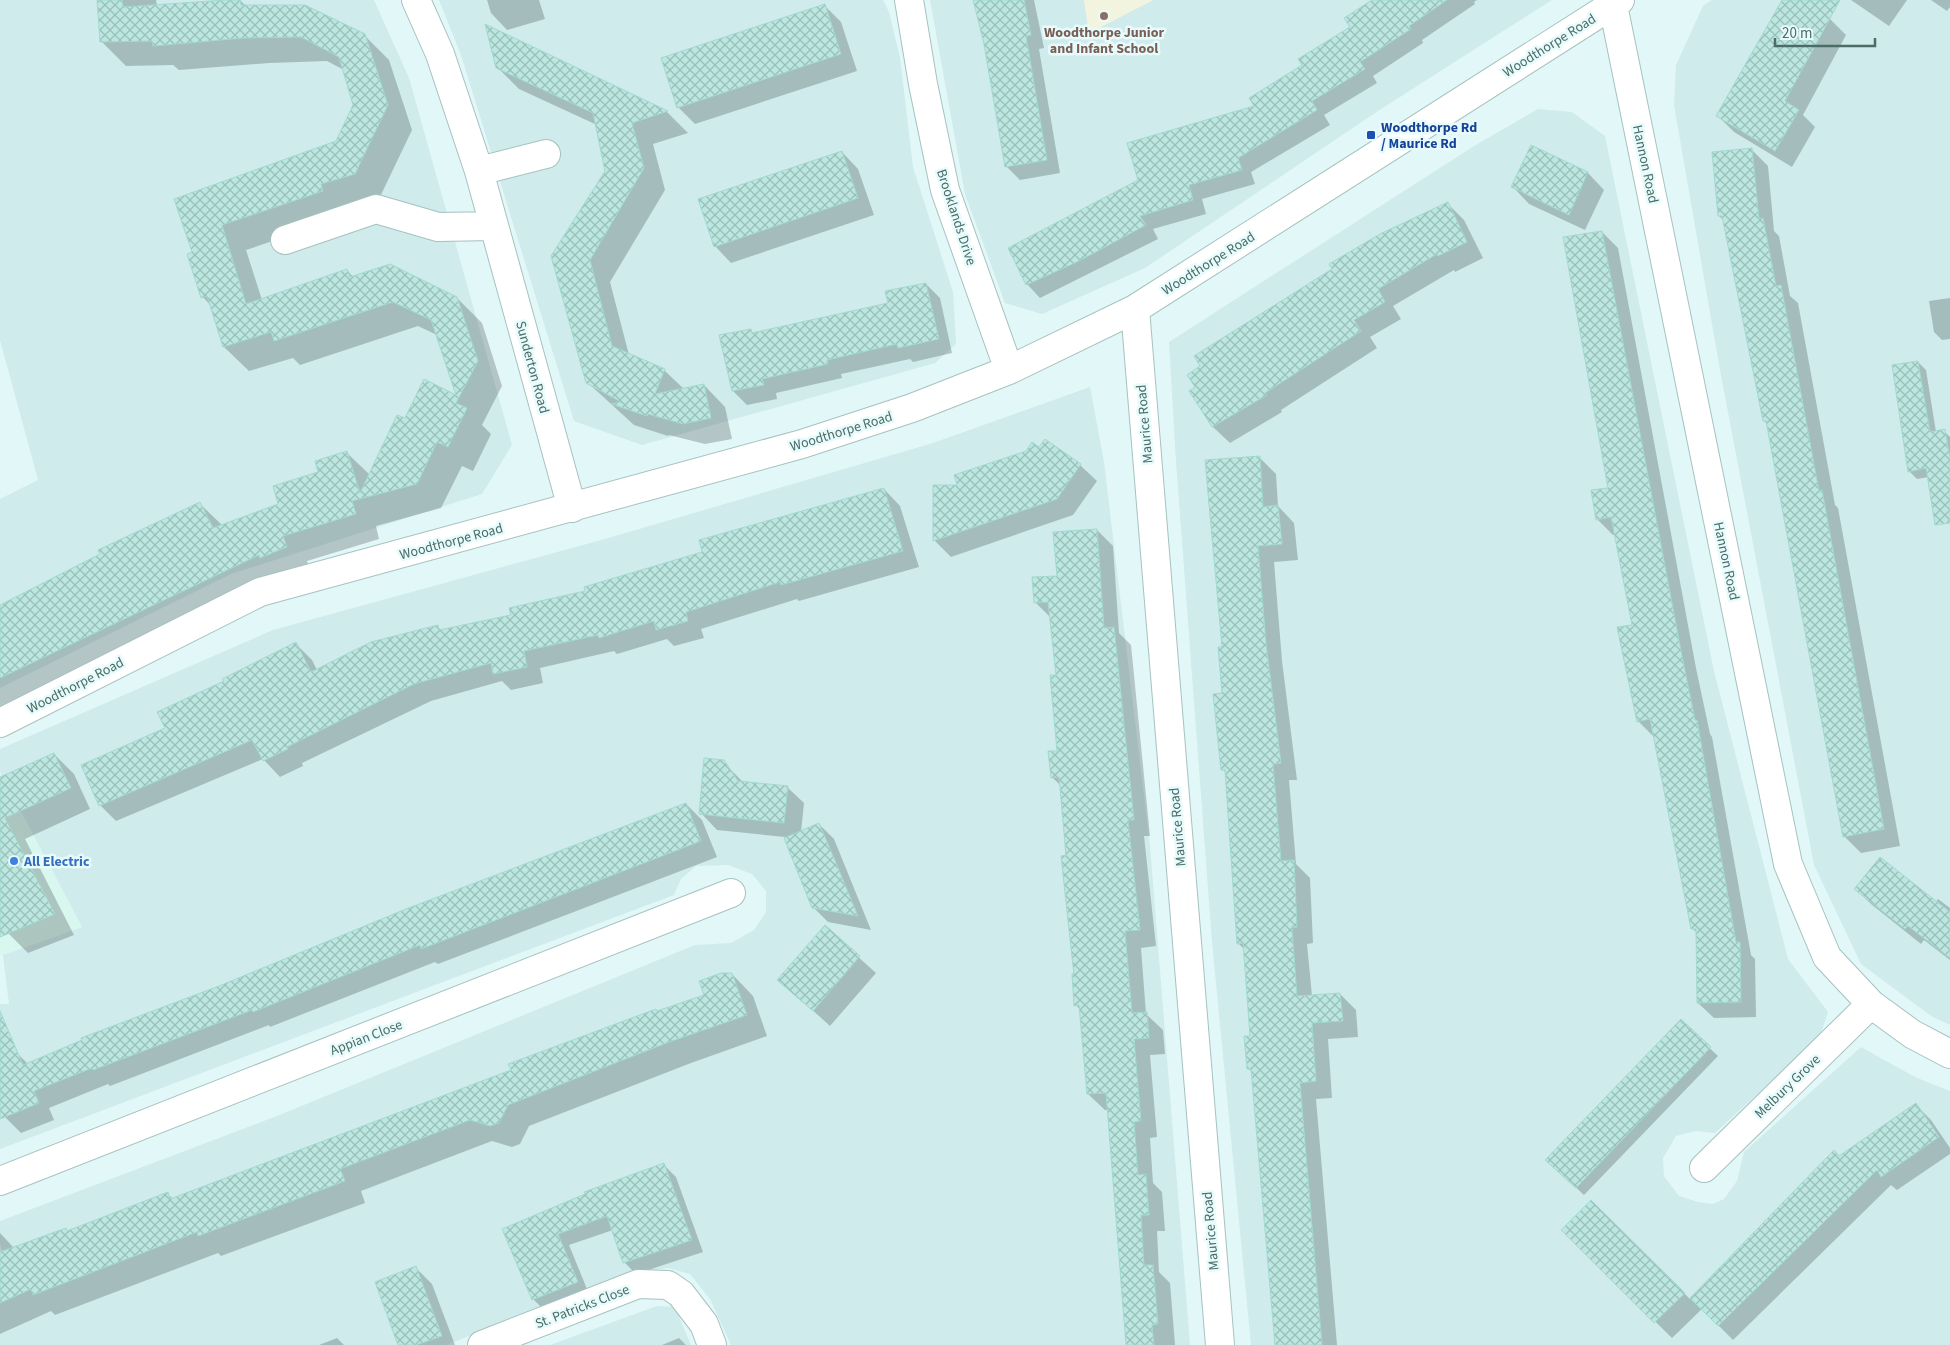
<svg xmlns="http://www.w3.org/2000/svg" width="1950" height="1345" font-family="'Source Sans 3',sans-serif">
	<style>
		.residential { fill: #cfebeb }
		.commercial { fill: #d7f7ef }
		.education { fill: #f2f4df }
		.shadow { fill: #0003 }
		.building { fill: url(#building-cross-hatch); stroke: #a0dad0 }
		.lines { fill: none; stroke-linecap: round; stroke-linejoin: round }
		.street-casing { stroke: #a6c2bf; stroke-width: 30 }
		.street { stroke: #fff; stroke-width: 28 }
		.education-dot { fill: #8d6e63; stroke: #e7fbfc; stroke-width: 2 }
		.transit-dot { fill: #1a4fb4; stroke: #e7fbfc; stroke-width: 2 }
		.shop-dot { fill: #3f7fe0; stroke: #e7fbfc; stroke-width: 2 }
		.labels { text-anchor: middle; stroke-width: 5; stroke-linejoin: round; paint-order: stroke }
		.education-label { font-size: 14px; font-weight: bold; fill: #785e54; stroke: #e7fbfc }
		.street-label { font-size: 14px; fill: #4c6c66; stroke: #e7fbfc }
		.transit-label { font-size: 14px; font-weight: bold; fill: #164399; stroke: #e7fbfc; text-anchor: start }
		.shop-label { font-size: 14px; font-weight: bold; fill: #366cbe; stroke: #e7fbfc; text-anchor: start }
	</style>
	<defs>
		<pattern id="building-cross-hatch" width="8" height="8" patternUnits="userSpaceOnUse" patternTransform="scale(1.25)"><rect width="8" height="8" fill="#bbe7e0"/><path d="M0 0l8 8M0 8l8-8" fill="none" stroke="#9abfb9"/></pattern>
	</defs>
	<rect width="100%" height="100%" fill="#e2f7f8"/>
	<path class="residential" d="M 0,0 L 374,0 L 409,78 L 512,445 L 482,494 L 231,574 L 0,688 L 0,499 L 38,480 L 0,340 Z
		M 439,0 L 883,0 L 889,12 L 900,58 L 913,167 L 953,292 L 956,344 L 935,363 L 642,445 L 574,421 L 461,55 Z
		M 930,0 L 1084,0 L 1089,33 L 1153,0 L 1552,0 L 1378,111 L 1145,268 L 1042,314 L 1005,303 L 965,194 Z
		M 1712,0 L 1950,0 L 1950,1025 L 1931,1016 L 1861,964 L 1814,865 L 1720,370 L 1674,105 L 1676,65 L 1703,6 Z
		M 1538,109 L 1572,112 L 1605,136 L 1714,671 L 1788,959 L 1828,1012 L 1820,1036 L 1715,1133 L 1696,1131 L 1676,1136 L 1663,1158 L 1664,1176 L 1679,1196 L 1698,1202 L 1713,1204 L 1724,1199 L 1737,1181 L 1744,1152 L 1861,1047 L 1915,1077 L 1950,1091 L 1950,1345 L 1251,1345 L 1212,942 L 1176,461 L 1169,342 L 1474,146 Z
		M 1090,387 L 1104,462 L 1150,846 L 1190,1345 L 731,1345 L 710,1299 L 690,1274 L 668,1268 L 630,1273 L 446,1345 L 0,1345 L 0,1303 L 18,1295 L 0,1244 L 0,1221 L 277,1116 L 695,945 L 731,943 L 754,930 L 766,912 L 766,891 L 752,874 L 728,865 L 696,866 L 681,879 L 674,895 L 0,1149 L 0,1004 L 9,1004 L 3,955 L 82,927 L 0,772 L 0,749 L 273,630 L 605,539 L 933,443 Z
		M 657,1306 L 675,1307 L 691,1345 L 550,1345 Z"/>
	<path class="commercial" d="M 0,772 L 82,927 L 3,955 L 0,955 Z"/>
	<path class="education" d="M 1084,0 L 1153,0 L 1089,33 Z"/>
	<path class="shadow" d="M 98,0 L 156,0 L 157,6 L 240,0 L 246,6 L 364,35 L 389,60 L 412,130 L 379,199 L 347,216 L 246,250 L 262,300 L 347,270 L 353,277 L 457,298 L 482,323 L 502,386 L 482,425 L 491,434 L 473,471 L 462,466 L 441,508 L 376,526 L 379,539 L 307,561 L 311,572 L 0,714 L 0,606 L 200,504 L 223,526 L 280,504 L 347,453 L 370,475 L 406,420 L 458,397 L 437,335 L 418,326 L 300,365 L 293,358 L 249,371 L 224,347 L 212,307 L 203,297 L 194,253 L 176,200 L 337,142 L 355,105 L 344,70 L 327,61 L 269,63 L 179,70 L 173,65 L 126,66 L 101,41 Z
		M 487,0 L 539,0 L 545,19 L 507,30 L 491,13 Z
		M 976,0 L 1034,0 L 1044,48 L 1039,49 L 1060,173 L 1020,180 L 1006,166 Z
		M 1375,0 L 1477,0 L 1474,2 L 1475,4 L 1422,40 L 1423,43 L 1373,76 L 1377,83 L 1324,115 L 1330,125 L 1251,172 L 1255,184 L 1202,199 L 1206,214 L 1153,229 L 1158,239 L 1040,298 L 1027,284 L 1139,181 L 1256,107 L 1351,28 Z
		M 1784,0 L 1794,0 L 1830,19 L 1846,35 L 1803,115 L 1815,127 L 1792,167 L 1734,132 L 1718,116 Z
		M 1851,0 L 1907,0 L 1889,26 Z
		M 1931,0 L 1950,0 L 1950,7 L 1947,11 Z
		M 824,5 L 841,22 L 857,71 L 695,124 L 678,107 Z
		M 487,26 L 667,112 L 688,133 L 653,144 L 665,190 L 610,282 L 629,355 L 665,371 L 684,389 L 704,385 L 725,407 L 732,439 L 705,444 L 669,435 L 668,436 L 634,425 L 587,382 L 552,257 L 607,171 L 597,125 L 519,89 L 497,67 Z
		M 1532,147 L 1588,173 L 1604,190 L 1585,230 L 1529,204 L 1513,187 Z
		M 1751,149 L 1768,166 L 1774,231 L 1779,236 L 1790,296 L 1798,303 L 1835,505 L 1838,508 L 1900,846 L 1861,853 L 1844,836 L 1767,424 L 1764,421 L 1724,221 L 1719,216 Z
		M 842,152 L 858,169 L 874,215 L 731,263 L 715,246 Z
		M 1448,204 L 1464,220 L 1483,258 L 1455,272 L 1454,270 L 1393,306 L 1401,319 L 1370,337 L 1377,348 L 1281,410 L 1282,412 L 1230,443 L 1213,427 L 1190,391 Z
		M 1602,232 L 1618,248 L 1696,668 L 1710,734 L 1712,737 L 1751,955 L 1755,959 L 1756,1017 L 1714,1018 L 1698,1003 L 1697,933 L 1693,929 L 1654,737 L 1638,721 L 1634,626 L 1616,534 L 1613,535 L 1597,519 L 1609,489 Z
		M 926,284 L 940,298 L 952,353 L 913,362 L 910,359 L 841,374 L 842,378 L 776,393 L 777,399 L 747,405 L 733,391 L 751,331 L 754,334 L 889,304 Z
		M 1950,298 L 1950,339 L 1942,340 L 1934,332 L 1929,301 Z
		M 1918,362 L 1926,370 L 1936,432 L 1944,431 L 1950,437 L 1950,508 L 1929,477 L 1917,479 L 1909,471 Z
		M 1259,457 L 1276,474 L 1278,506 L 1294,523 L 1298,560 L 1274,562 L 1282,661 L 1297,780 L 1289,780 L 1296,864 L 1310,878 L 1313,943 L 1307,944 L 1312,996 L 1340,994 L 1356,1010 L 1358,1037 L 1328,1039 L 1332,1098 L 1316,1099 L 1337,1345 L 1276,1345 L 1253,1073 L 1248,1068 L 1251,1037 L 1245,950 L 1238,943 L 1227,774 L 1223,770 L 1224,648 Z
		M 1080,465 L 1097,481 L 1073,515 L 951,557 L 934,540 L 959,486 Z
		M 884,489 L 900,506 L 919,567 L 799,601 L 797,599 L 701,629 L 704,638 L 674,646 L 667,639 L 617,654 L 614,651 L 540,668 L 543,683 L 511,690 L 502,681 L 431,701 L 302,763 L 303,766 L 280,777 L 263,759 L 116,821 L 100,805 L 166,729 L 225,682 L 296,644 L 312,660 L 317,670 L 438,627 L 442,631 L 513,616 L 704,553 Z
		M 1097,530 L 1113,546 L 1119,633 L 1131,645 L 1150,836 L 1144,836 L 1156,946 L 1141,948 L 1146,1014 L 1163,1030 L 1165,1054 L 1150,1055 L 1157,1137 L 1150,1138 L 1153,1183 L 1162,1192 L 1165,1231 L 1157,1231 L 1159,1272 L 1170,1283 L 1175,1345 L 1128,1345 L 1109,1110 L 1105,1110 L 1088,1094 L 1080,1010 L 1076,1005 L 1061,786 L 1052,777 L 1058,752 L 1057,676 L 1051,618 L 1035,602 Z
		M 54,754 L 74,774 L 90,809 L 25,839 L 74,935 L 28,953 L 8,933 L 0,919 L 0,793 Z
		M 723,762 L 743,782 L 787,787 L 804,803 L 801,832 L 819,824 L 834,839 L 871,930 L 828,922 L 813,907 L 785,837 L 717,830 L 701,813 Z
		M 686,804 L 702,820 L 717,857 L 438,964 L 435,962 L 270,1027 L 269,1025 L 110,1086 L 108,1084 L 49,1108 L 54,1120 L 21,1133 L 5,1117 L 0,1104 L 0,1061 L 18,1054 L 28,1064 L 219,987 Z
		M 1856,889 L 1936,902 L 1938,899 L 1950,908 L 1950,960 L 1924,940 L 1921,944 L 1871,904 Z
		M 825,927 L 876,973 L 830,1026 L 779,980 Z
		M 732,974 L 753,996 L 767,1036 L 691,1063 L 529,1126 L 520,1144 L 512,1147 L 492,1141 L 361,1191 L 365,1203 L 221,1256 L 218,1253 L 55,1315 L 51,1311 L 0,1334 L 0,1233 L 14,1248 L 68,1232 L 167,1193 L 173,1199 L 512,1071 L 656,1010 L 658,1012 L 706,996 Z
		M 1681,1021 L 1718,1056 L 1584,1195 L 1555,1168 Z
		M 1916,1105 L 1931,1120 L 1950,1148 L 1950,1154 L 1897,1190 L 1891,1185 L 1733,1340 L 1702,1309 L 1672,1338 L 1562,1230 L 1591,1201 L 1690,1299 L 1834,1152 L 1839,1157 Z
		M 664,1165 L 676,1177 L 703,1252 L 636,1274 L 624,1262 L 613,1230 L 569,1245 L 589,1294 L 545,1311 L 533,1299 L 504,1229 Z
		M 416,1268 L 432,1284 L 455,1345 L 399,1345 Z
		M 337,1338 L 344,1345 L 319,1345 Z
		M 679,1338 L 686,1345 L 662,1345 Z"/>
	<path class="building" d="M 97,0 L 122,0 L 123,7 L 225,0 L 240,0 L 241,5 L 305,5 L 365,34 L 388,105 L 355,174 L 321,184 L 323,191 L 222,225 L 246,304 L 347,269 L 350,277 L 390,264 L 457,297 L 478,361 L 456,403 L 467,408 L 448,447 L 437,442 L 417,484 L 352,501 L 356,514 L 283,536 L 287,547 L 260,558 L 259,555 L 0,678 L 0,605 L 100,554 L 98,550 L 200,502 L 213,528 L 278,504 L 273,486 L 318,472 L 315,461 L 347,451 L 360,493 L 397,415 L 405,418 L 424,379 L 456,395 L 431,320 L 393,302 L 274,341 L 271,332 L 223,347 L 207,296 L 201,298 L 187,254 L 192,252 L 174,199 L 336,141 L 353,105 L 339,57 L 301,37 L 244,38 L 153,46 L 152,41 L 100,42 Z
		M 973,0 L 1024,0 L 1031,35 L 1026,36 L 1047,160 L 1005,167 L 984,44 Z
		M 1372,0 L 1447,0 L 1409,26 L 1411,29 L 1360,62 L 1365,69 L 1312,101 L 1317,110 L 1238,158 L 1242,170 L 1189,185 L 1193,200 L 1140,216 L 1146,225 L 1077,262 L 1026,285 L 1008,248 L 1138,180 L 1127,143 L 1254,106 L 1249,98 L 1302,65 L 1298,59 L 1350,27 L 1344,18 Z
		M 1782,0 L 1840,0 L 1785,101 L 1799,110 L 1775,151 L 1716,116 Z
		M 825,4 L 841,54 L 677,108 L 661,58 Z
		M 485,24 L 668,111 L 632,123 L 644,168 L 590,260 L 612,346 L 665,369 L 655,394 L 704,384 L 711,418 L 683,424 L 648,414 L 647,416 L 611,404 L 621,402 L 586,383 L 551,256 L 605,171 L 593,113 L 496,68 Z
		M 1531,145 L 1588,172 L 1569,215 L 1511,187 Z
		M 1752,148 L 1759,219 L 1763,218 L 1776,286 L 1781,285 L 1819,491 L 1822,490 L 1884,829 L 1843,837 L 1766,421 L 1763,421 L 1722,216 L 1718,216 L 1712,152 Z
		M 842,151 L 858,198 L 714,247 L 698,199 Z
		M 1448,202 L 1467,242 L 1438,256 L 1437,254 L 1378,289 L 1385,302 L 1354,320 L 1361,331 L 1265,393 L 1267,395 L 1212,427 L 1189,391 L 1195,387 L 1187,375 L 1200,366 L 1194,356 L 1332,269 L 1329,264 L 1380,234 Z
		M 1602,231 L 1681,651 L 1695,720 L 1697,720 L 1736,942 L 1740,942 L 1741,1002 L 1697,1003 L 1696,929 L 1691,929 L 1650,719 L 1637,722 L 1617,627 L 1632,625 L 1611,517 L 1596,520 L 1591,490 L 1608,488 L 1563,237 Z
		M 926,283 L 939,339 L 898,348 L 897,344 L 827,360 L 828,364 L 762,379 L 764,385 L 732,391 L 719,335 L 751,329 L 752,333 L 888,303 L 885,291 Z
		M 1918,361 L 1930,432 L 1945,429 L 1950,458 L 1950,523 L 1935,525 L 1926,468 L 1908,472 L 1892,365 Z
		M 1045,439 L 1081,464 L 1057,499 L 933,541 L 933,485 L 957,485 L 954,475 L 1026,451 L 1032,442 L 1039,447 Z
		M 1260,456 L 1263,507 L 1278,505 L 1282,544 L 1258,546 L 1266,643 L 1281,763 L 1273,764 L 1281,861 L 1294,860 L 1297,927 L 1292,928 L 1297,996 L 1340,993 L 1343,1021 L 1312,1023 L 1316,1081 L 1300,1083 L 1322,1345 L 1275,1345 L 1251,1069 L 1247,1069 L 1244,1036 L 1250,1036 L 1243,943 L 1237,944 L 1225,770 L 1221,770 L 1213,694 L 1222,693 L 1218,647 L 1222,647 L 1205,460 Z
		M 884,488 L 903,551 L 781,585 L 780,582 L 686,612 L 688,621 L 656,630 L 654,621 L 599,638 L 598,635 L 524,651 L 527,667 L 493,674 L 491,663 L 414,684 L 287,747 L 288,749 L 263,761 L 252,740 L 99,806 L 81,765 L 165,728 L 157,712 L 224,681 L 222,679 L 296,642 L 311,672 L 371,642 L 438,625 L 439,630 L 511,615 L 509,608 L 585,591 L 584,587 L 702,552 L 699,540 Z
		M 1097,529 L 1104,628 L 1114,627 L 1134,820 L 1128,820 L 1140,930 L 1125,931 L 1132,1013 L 1147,1012 L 1149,1038 L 1134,1039 L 1141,1121 L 1134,1122 L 1138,1175 L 1146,1174 L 1149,1215 L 1141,1215 L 1144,1265 L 1153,1265 L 1158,1324 L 1152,1325 L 1154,1345 L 1126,1345 L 1106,1093 L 1087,1094 L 1079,1005 L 1074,1006 L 1072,974 L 1074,973 L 1073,966 L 1061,856 L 1066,855 L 1059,777 L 1051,778 L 1048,751 L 1057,751 L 1050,675 L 1056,675 L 1048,602 L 1034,603 L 1032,577 L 1057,576 L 1053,532 Z
		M 54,753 L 71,788 L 5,818 L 55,914 L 0,937 L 0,777 Z
		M 704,758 L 724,760 L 738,781 L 788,786 L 784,823 L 699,814 Z
		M 686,803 L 701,841 L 421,949 L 420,945 L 253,1012 L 252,1010 L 93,1070 L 92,1068 L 34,1091 L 39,1103 L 0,1119 L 0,1011 L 23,1065 L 82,1040 L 81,1038 L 219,986 L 406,909 Z
		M 819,823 L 834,858 L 858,916 L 812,908 L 784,838 Z
		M 1880,857 L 1950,912 L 1950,958 L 1908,926 L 1905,929 L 1854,889 Z
		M 825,925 L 860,956 L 813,1011 L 777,980 Z
		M 721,973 L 732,973 L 747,1015 L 669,1042 L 508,1105 L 499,1123 L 490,1126 L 470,1120 L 340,1169 L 345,1181 L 198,1236 L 197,1232 L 33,1295 L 31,1289 L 0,1303 L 0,1252 L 66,1228 L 67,1231 L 168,1192 L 170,1199 L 511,1070 L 508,1064 L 656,1009 L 657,1011 L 704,995 L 699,981 Z
		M 1681,1019 L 1711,1047 L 1576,1188 L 1545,1160 Z
		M 1916,1103 L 1939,1137 L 1881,1177 L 1877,1170 L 1718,1326 L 1690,1298 L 1834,1150 L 1839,1156 Z
		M 664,1163 L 692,1240 L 623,1263 L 607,1216 L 558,1234 L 578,1282 L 532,1300 L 502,1229 L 585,1194 L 584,1192 Z
		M 1591,1200 L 1685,1293 L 1654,1323 L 1561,1230 Z
		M 416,1266 L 442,1336 L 416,1345 L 398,1345 L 375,1282 Z"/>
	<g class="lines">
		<defs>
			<path id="street" d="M 416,0 L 440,54 L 479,171 L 572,508
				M 909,0 L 923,84 L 945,190 L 1009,370
				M 1613,5 L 1788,864 L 1827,957 L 1871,1004 L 1912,1034 L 1950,1054
				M 479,171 L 546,154
				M 285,240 L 376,209 L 438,227 L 494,226
				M 1135,309 L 1220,1345
				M 0,723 L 260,592 L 802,444 L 912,408 L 1009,370 L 1135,309 L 1620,0
				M 1704,1168 L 1871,1004
				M 0,1181 L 731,893
				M 482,1345 L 638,1284 L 668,1285 L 681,1294 L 704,1324 L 712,1345"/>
		</defs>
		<use href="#street" class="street-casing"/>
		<use href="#street" class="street"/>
	</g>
	<circle class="education-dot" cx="1104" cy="16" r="5"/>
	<rect class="transit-dot" x="1366" y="130" width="10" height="10" rx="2.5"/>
	<circle class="shop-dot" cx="14" cy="861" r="5"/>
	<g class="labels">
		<g class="education-label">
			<text x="1104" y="37">Woodthorpe Junior<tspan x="1104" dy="16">and Infant School</tspan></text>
		</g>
		<g class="street-label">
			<text transform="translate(1549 45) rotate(-32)" y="5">Woodthorpe Road</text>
			<text transform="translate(1646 164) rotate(78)" y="5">Hannon Road</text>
			<text transform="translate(957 217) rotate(72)" y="5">Brooklands Drive</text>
			<text transform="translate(1208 263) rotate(-32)" y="5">Woodthorpe Road</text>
			<text transform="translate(533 367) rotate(75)" y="5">Sunderton Road</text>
			<text transform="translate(1144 424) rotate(-95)" y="5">Maurice Road</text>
			<text transform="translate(841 431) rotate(-17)" y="5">Woodthorpe Road</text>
			<text transform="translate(451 541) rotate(-15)" y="5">Woodthorpe Road</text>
			<text transform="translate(1727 561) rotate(78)" y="5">Hannon Road</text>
			<text transform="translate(75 685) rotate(-27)" y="5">Woodthorpe Road</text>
			<text transform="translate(1177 827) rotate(-95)" y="5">Maurice Road</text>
			<text transform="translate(366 1037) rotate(-21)" y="5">Appian Close</text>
			<text transform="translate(1787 1086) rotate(-44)" y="5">Melbury Grove</text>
			<text transform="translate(1210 1231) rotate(-95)" y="5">Maurice Road</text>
			<text transform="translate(582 1306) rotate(-21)" y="5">St. Patricks Close</text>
		</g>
		<g class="transit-label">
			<text x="1381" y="132">Woodthorpe Rd<tspan x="1381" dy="16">/ Maurice Rd</tspan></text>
		</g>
		<g class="shop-label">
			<text x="24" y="866">All Electric</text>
		</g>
	</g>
	<path d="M1775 38v8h100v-8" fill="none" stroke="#4c6c66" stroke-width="2.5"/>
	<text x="1782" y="38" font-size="15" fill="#4c6c66" stroke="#e7fbfc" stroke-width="4" paint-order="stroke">20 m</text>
</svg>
